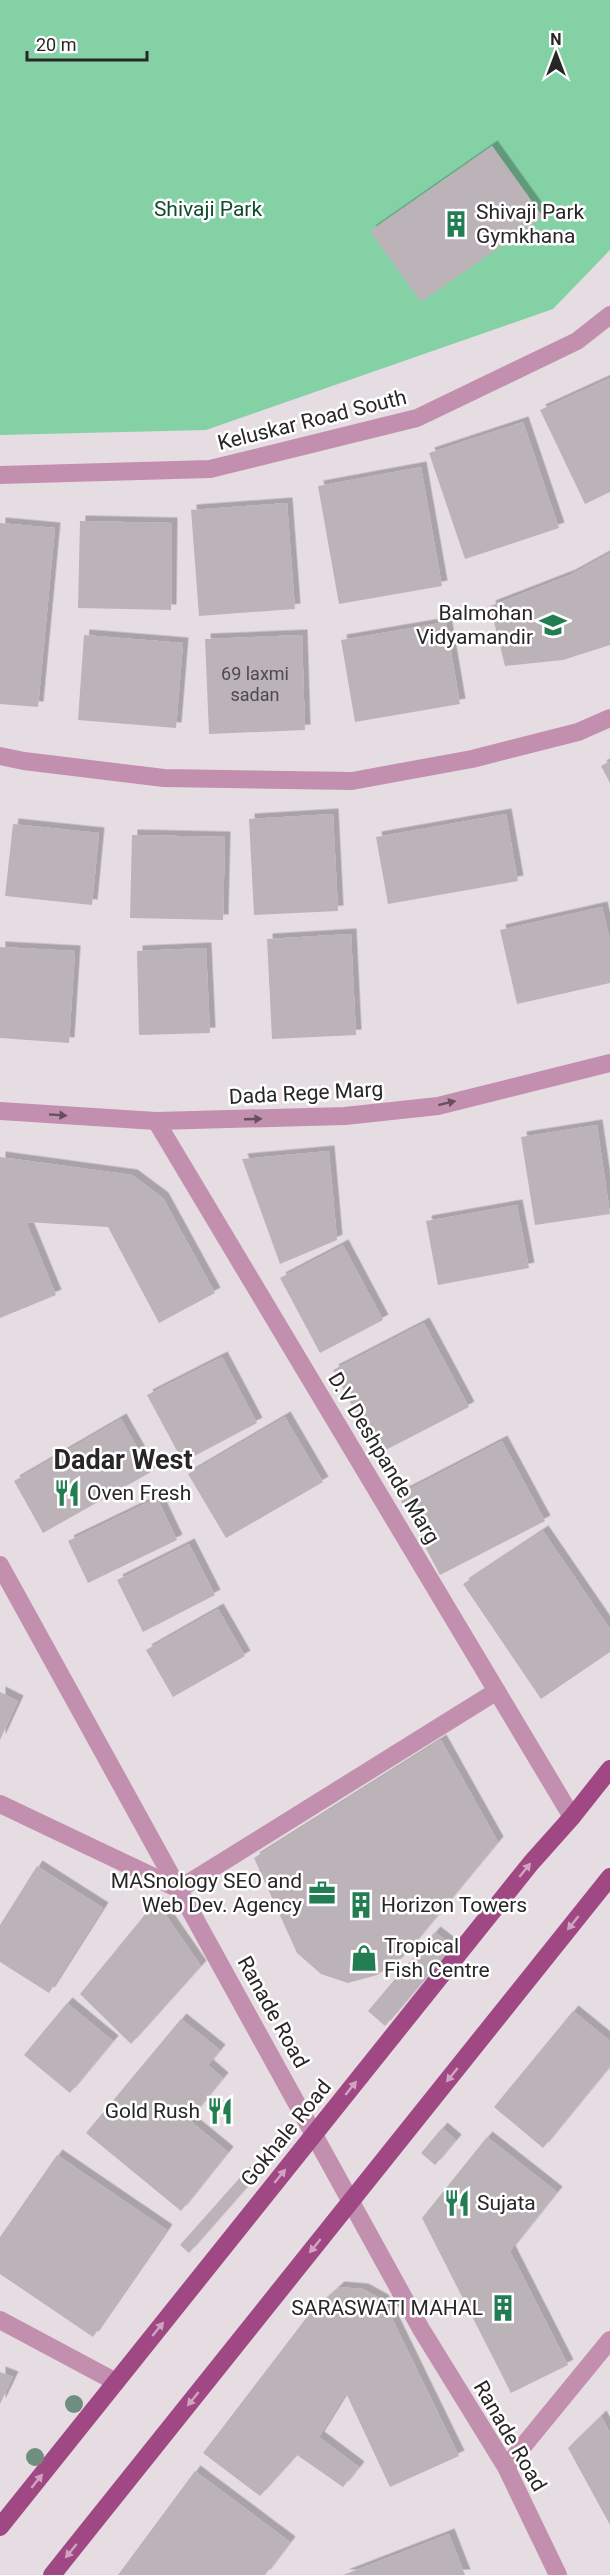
<svg xmlns="http://www.w3.org/2000/svg" width="610" height="2575" font-family="Roboto,sans-serif">
	<style>
		.green { fill: #84d1a6 }
		.building { fill: #bcb3b9; filter: url(#shadow) }
		.lines { fill: none; stroke-linecap: round; stroke-linejoin: round }
		.minor { stroke: #c290ae; stroke-width: 18 }
		.major { stroke: #a04883; stroke-width: 18 }
		.tree { fill: #6f8e80 }
		.oneway { fill: #66505d }
		.oneway2 { fill: #d0a4c1 }
		.labels { text-anchor: middle; stroke-width: 5; stroke-linejoin: round; paint-order: stroke }
		.number-label { font-size: 18px; fill: #4e494c }
		.park-label { font-size: 21px; fill: #0e4d30; stroke: #fff }
		.poi-label { font-size: 21px; fill: #292627; stroke: #fff; text-anchor: start }
		.street-label { font-size: 21px; fill: #292627; stroke: #fff }
		.district-label { font-size: 27px; font-weight: bold; fill: #292627; stroke: #fff }
	</style>
	<defs>
		<filter id="shadow"><feDropShadow dx="5.5" dy="-5.5" stdDeviation="0" flood-color="#0004"/></filter>
	</defs>
	<rect width="100%" height="100%" fill="#e6dde2"/>
	<path class="green" d="M 0,0 L 610,0 L 610,250 L 553,309 L 206,430 L 0,435 Z"/>
	<path class="building" d="M 492,146 L 543,217 L 421,302 L 370,231 Z
		M 610,378 L 610,492 L 585,504 L 540,410 Z
		M 523,422 L 559,528 L 465,559 L 429,453 Z
		M 421,467 L 442,586 L 339,604 L 318,486 Z
		M 287,503 L 295,609 L 199,616 L 191,510 Z
		M 80,521 L 172,523 L 171,610 L 78,608 Z
		M 0,523 L 55,528 L 38,707 L 0,704 Z
		M 610,553 L 610,645 L 563,660 L 505,666 L 490,606 L 570,575 Z
		M 446,622 L 460,704 L 355,722 L 341,640 Z
		M 84,635 L 183,643 L 176,728 L 78,720 Z
		M 302,635 L 305,730 L 209,734 L 205,639 Z
		M 610,761 L 610,783 L 601,766 Z
		M 333,814 L 338,911 L 254,915 L 249,819 Z
		M 506,814 L 518,881 L 388,904 L 376,837 Z
		M 13,824 L 99,833 L 92,905 L 5,896 Z
		M 132,835 L 225,837 L 223,920 L 130,918 Z
		M 602,907 L 610,940 L 610,983 L 517,1004 L 500,930 Z
		M 351,934 L 356,1035 L 272,1039 L 267,939 Z
		M 0,947 L 75,951 L 69,1043 L 0,1038 Z
		M 206,948 L 210,1033 L 139,1035 L 137,951 Z
		M 597,1125 L 610,1214 L 535,1225 L 521,1137 Z
		M 329,1151 L 337,1240 L 280,1264 L 242,1159 Z
		M 0,1157 L 132,1175 L 163,1198 L 215,1293 L 159,1323 L 108,1227 L 26,1222 L 56,1295 L 0,1318 Z
		M 517,1205 L 529,1268 L 438,1285 L 426,1221 Z
		M 343,1245 L 383,1320 L 320,1353 L 280,1278 Z
		M 424,1323 L 469,1407 L 378,1454 L 333,1370 Z
		M 222,1357 L 257,1423 L 183,1462 L 147,1395 Z
		M 285,1417 L 323,1482 L 226,1538 L 188,1474 Z
		M 121,1419 L 151,1472 L 43,1533 L 14,1481 Z
		M 502,1441 L 545,1521 L 440,1575 L 398,1495 Z
		M 157,1498 L 177,1540 L 88,1583 L 68,1541 Z
		M 543,1531 L 610,1629 L 610,1652 L 541,1699 L 463,1584 Z
		M 189,1544 L 215,1595 L 143,1632 L 117,1580 Z
		M 218,1609 L 245,1656 L 173,1697 L 146,1650 Z
		M 0,1692 L 18,1701 L 0,1740 Z
		M 441,1740 L 498,1842 L 403,1957 L 377,1975 L 348,1983 L 321,1974 L 297,1953 L 254,1858 Z
		M 37,1866 L 103,1908 L 49,1993 L 0,1962 L 0,1925 Z
		M 156,1901 L 201,1966 L 131,2044 L 80,1994 Z
		M 435,1932 L 453,1946 L 385,2026 L 368,2011 Z
		M 67,2003 L 113,2041 L 70,2093 L 24,2055 Z
		M 573,2011 L 610,2041 L 610,2066 L 543,2148 L 494,2107 Z
		M 181,2019 L 220,2050 L 208,2065 L 223,2078 L 189,2120 L 228,2152 L 181,2211 L 86,2133 Z
		M 442,2128 L 456,2140 L 435,2165 L 421,2153 Z
		M 487,2137 L 557,2192 L 510,2251 L 568,2365 L 511,2393 L 422,2218 Z
		M 57,2155 L 167,2230 L 93,2337 L 0,2274 L 0,2237 Z
		M 245,2172 L 254,2179 L 189,2253 L 180,2245 Z
		M 339,2287 L 363,2289 L 383,2300 L 459,2456 L 390,2487 L 346,2393 L 319,2437 L 359,2467 L 343,2487 L 297,2455 L 260,2496 L 203,2453 L 310,2313 Z
		M 0,2372 L 13,2377 L 0,2404 Z
		M 601,2416 L 610,2433 L 610,2525 L 568,2448 Z
		M 195,2471 L 290,2542 L 265,2575 L 118,2575 Z
		M 449,2534 L 465,2575 L 343,2575 Z"/>
	<g class="lines">
		<path class="minor" d="M 0,475 L 210,469 L 417,418 L 577,341 L 610,315
			M 0,756 L 24,761 L 164,778 L 352,781 L 472,759 L 578,732 L 610,718
			M 0,1111 L 156,1121 L 345,1116 L 438,1106 L 610,1063
			M 156,1121 L 572,1817
			M 0,1565 L 421,2329 L 506,2467 L 558,2575
			M 0,1804 L 179,1889 L 497,1691
			M 0,2320 L 116,2382
			M 506,2467 L 610,2340"/>
		<path class="major" d="M 0,2527 L 531,1863 L 572,1817 L 610,1769
			M 52,2575 L 610,1877"/>
	</g>
	<g class="tree">
		<circle cx="74" cy="2404" r="9"/>
		<circle cx="35" cy="2457" r="9"/>
	</g>
	<defs><path id="oneway-solid" d="M-6-.8H1V-3.2L6.5 0L1 3.2V.8H-6Z" transform="scale(1.5)"/></defs>
	<g class="oneway">
		<use href="#oneway-solid" transform="translate(447 1103) rotate(-14)"/>
		<use href="#oneway-solid" transform="translate(58 1115) rotate(4)"/>
		<use href="#oneway-solid" transform="translate(253 1119) rotate(-2)"/>
	</g>
	<g class="oneway2">
		<use href="#oneway-solid" transform="translate(525 1870) rotate(-51)"/>
		<use href="#oneway-solid" transform="translate(573 1923) rotate(129)"/>
		<use href="#oneway-solid" transform="translate(452 2075) rotate(129)"/>
		<use href="#oneway-solid" transform="translate(351 2088) rotate(-51)"/>
		<use href="#oneway-solid" transform="translate(280 2176) rotate(-51)"/>
		<use href="#oneway-solid" transform="translate(315 2246) rotate(129)"/>
		<use href="#oneway-solid" transform="translate(158 2329) rotate(-51)"/>
		<use href="#oneway-solid" transform="translate(193 2399) rotate(129)"/>
		<use href="#oneway-solid" transform="translate(37 2481) rotate(-51)"/>
		<use href="#oneway-solid" transform="translate(71 2551) rotate(129)"/>
	</g>
	<defs>
		<symbol id="building-bare" viewBox="-9 -9 18 18"><path d="M-4-6H4V6H1V3H-1V6H-4ZM-2.5-4.3h1.7v1.8h-1.7ZM.8-4.3h1.7v1.8H.8ZM-2.5-1h1.7V.8h-1.7ZM.8-1h1.7V.8H.8Z" fill="#227d53" stroke="#fff" stroke-width="2.5" paint-order="stroke"/></symbol>
		<symbol id="school-bare" viewBox="-9 -9 18 18"><path d="M0-5L7-2L0 1L-7-2ZM-4 1L0 2.5L4 1V4Q0 6-4 4Z" fill="#227d53" stroke="#fff" stroke-width="2.5" paint-order="stroke"/></symbol>
		<symbol id="restaurant-bare" viewBox="-9 -9 18 18"><path d="M-5-6h1v4h1v-4h1v4h1v-4h1v5L-1.5 .5V6h-2V.5L-5-1ZM5-6V6H3V1.5H1.5Q1.5-4 5-6Z" fill="#227d53" stroke="#fff" stroke-width="2.5" paint-order="stroke"/></symbol>
		<symbol id="office-bare" viewBox="-9 -9 18 18"><path d="M-6-3h4V-5.5h4V-3h4V5H-6ZM-1-4.5V-3h2v-1.5ZM-6 0V1H6V0Z" fill="#227d53" stroke="#fff" stroke-width="2.5" paint-order="stroke"/></symbol>
		<symbol id="shop-bare" viewBox="-9 -9 18 18"><path d="M-5-2.5h2.3a2.7 3.5 0 0 1 5.4 0H5L5.5 6h-11ZM-1.5-2.5h3a1.5 2.3 0 0 0-3 0Z" fill="#227d53" stroke="#fff" stroke-width="2.5" paint-order="stroke"/></symbol>
	</defs>
	<g fill-rule="evenodd">
		<use href="#building-bare" x="437" y="205" width="38" height="38"/>
		<use href="#school-bare" x="534" y="606" width="38" height="38"/>
		<use href="#restaurant-bare" x="48" y="1474" width="38" height="38"/>
		<use href="#office-bare" x="303" y="1874" width="38" height="38"/>
		<use href="#building-bare" x="342" y="1886" width="38" height="38"/>
		<use href="#shop-bare" x="345" y="1939" width="38" height="38"/>
		<use href="#restaurant-bare" x="201" y="2092" width="38" height="38"/>
		<use href="#restaurant-bare" x="438" y="2184" width="38" height="38"/>
		<use href="#building-bare" x="484" y="2289" width="38" height="38"/>
	</g>
	<g class="labels">
		<g class="number-label">
			<text x="255" y="680">69 laxmi<tspan x="255" dy="21">sadan</tspan></text>
		</g>
		<g class="park-label">
			<text x="208" y="216">Shivaji Park</text>
		</g>
		<g class="poi-label">
			<text x="476" y="219">Shivaji Park<tspan x="476" dy="24">Gymkhana</tspan></text>
			<text x="533" y="620" text-anchor="end">Balmohan<tspan x="533" dy="24">Vidyamandir</tspan></text>
			<text x="87" y="1500">Oven Fresh</text>
			<text x="302" y="1888" text-anchor="end">MASnology SEO and<tspan x="302" dy="24">Web Dev. Agency</tspan></text>
			<text x="381" y="1912">Horizon Towers</text>
			<text x="384" y="1953">Tropical<tspan x="384" dy="24">Fish Centre</tspan></text>
			<text x="200" y="2118" text-anchor="end">Gold Rush</text>
			<text x="477" y="2210">Sujata</text>
			<text x="483" y="2315" text-anchor="end">SARASWATI MAHAL</text>
		</g>
		<g class="street-label">
			<text transform="translate(312 420) rotate(-14)" y="7">Keluskar Road South</text>
			<text transform="translate(306 1093) rotate(-3)" y="7">Dada Rege Marg</text>
			<text transform="translate(384 1458) rotate(59)" y="7">D.V Deshpande Marg</text>
			<text transform="translate(273 2012) rotate(61)" y="7">Ranade Road</text>
			<text transform="translate(286 2133) rotate(-51)" y="7">Gokhale Road</text>
			<text transform="translate(510 2436) rotate(60)" y="7">Ranade Road</text>
		</g>
		<g class="district-label">
			<text x="123" y="1469">Dadar West</text>
		</g>
	</g>
	<g transform="translate(556 54)" stroke="#ffffff" stroke-width="4.5" paint-order="stroke">
	<path d="M0-4.5L10 22L0 15L-10 22Z" fill="#292627"/>
	<text y="-9" font-size="16" font-weight="bold" text-anchor="middle" fill="#292627">N</text>
	</g>
	<path d="M27 51v9h120v-9" fill="none" stroke="#292627" stroke-width="3"/>
	<text x="36" y="51" font-size="18" fill="#292627" stroke="#ffffff" stroke-width="4.5" paint-order="stroke">20 m</text>
</svg>
